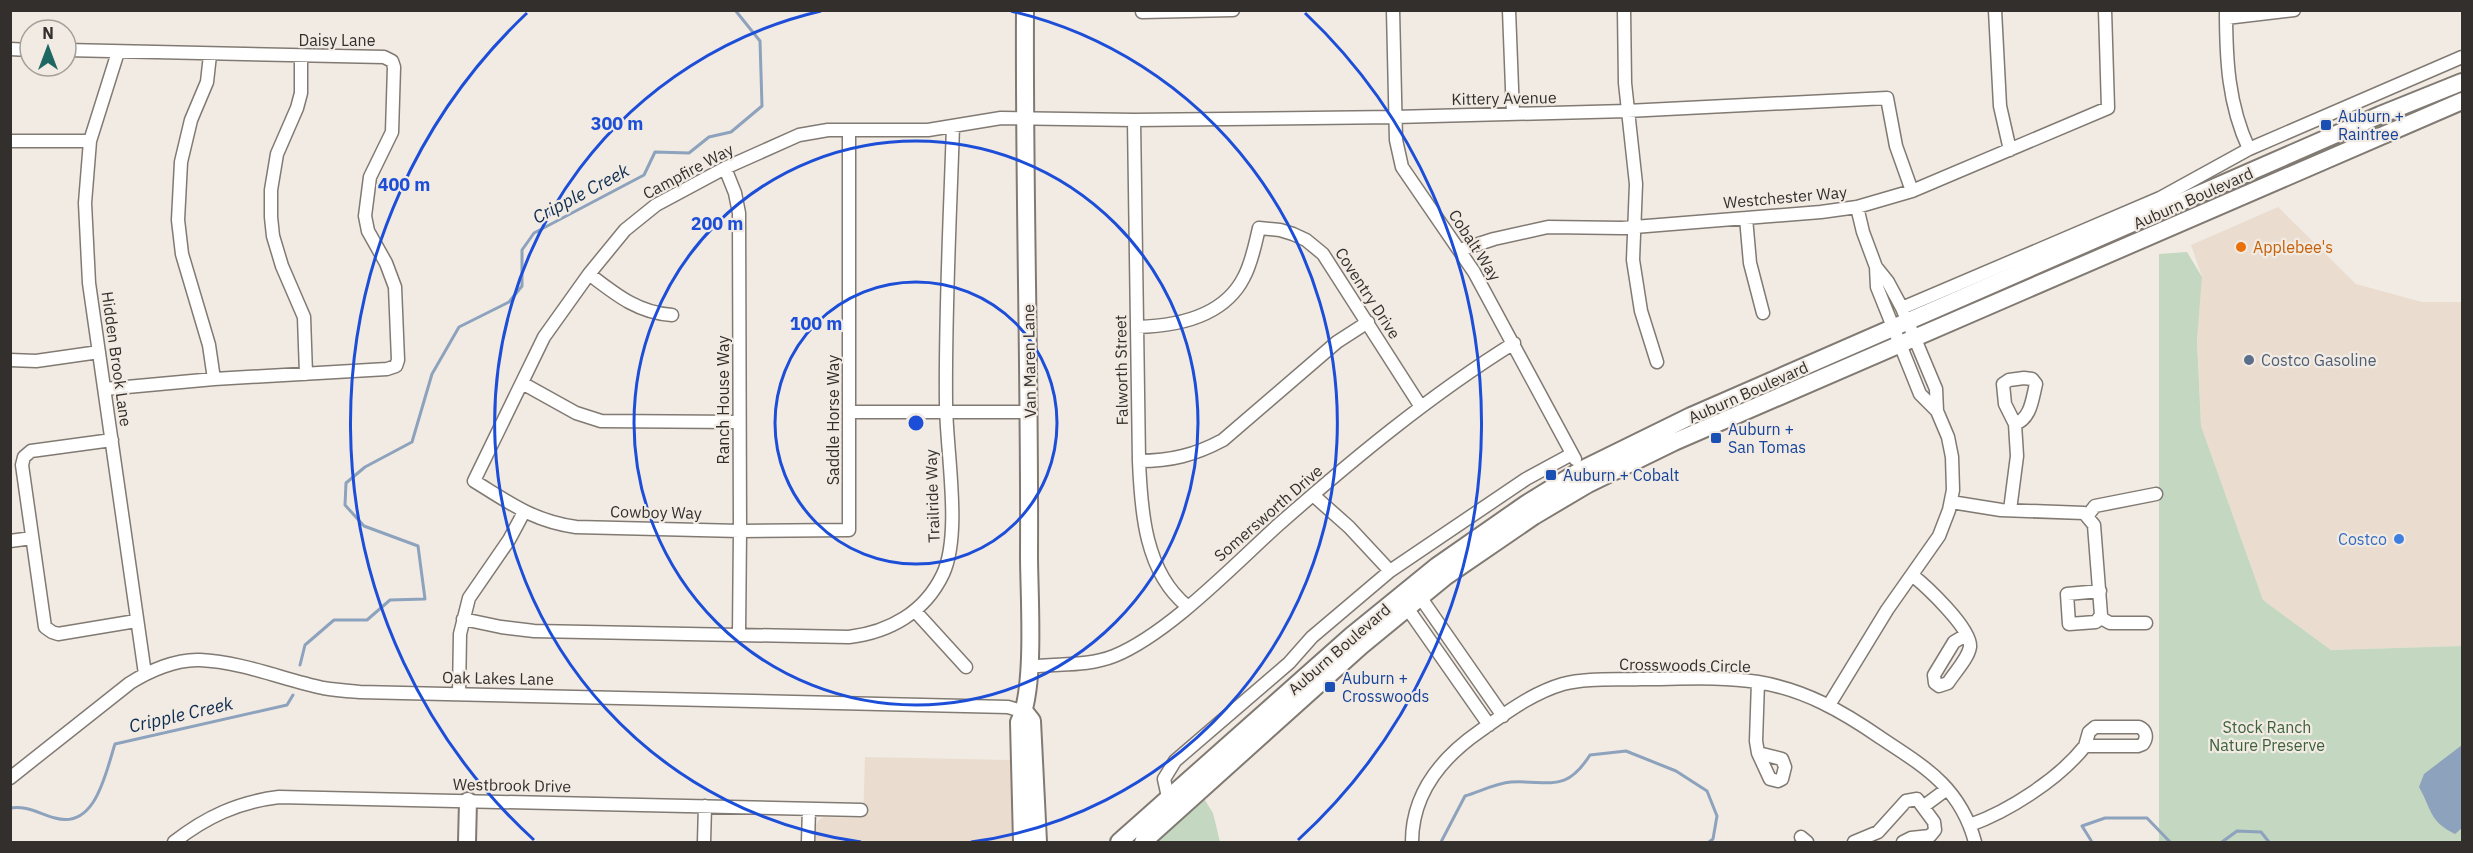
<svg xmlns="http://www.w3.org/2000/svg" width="2473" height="853" font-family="'IBM Plex Sans',sans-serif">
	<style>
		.built { fill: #eaddd0 }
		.green { fill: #c3d7c1 }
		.water { fill: #8da2bc }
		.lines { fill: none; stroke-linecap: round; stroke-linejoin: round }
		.stream { stroke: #8da2bc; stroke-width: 3 }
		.street-casing { stroke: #807a73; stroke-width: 15 }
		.secondary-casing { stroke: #807a73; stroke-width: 20 }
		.street { stroke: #fff; stroke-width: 12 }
		.secondary { stroke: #fff; stroke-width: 16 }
		.ring { fill: none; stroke: #1d4ed8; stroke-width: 3 }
		.transit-dot { fill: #1a4fb4; stroke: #f2ebe3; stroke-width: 2 }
		.food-dot { fill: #e8710a; stroke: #f2ebe3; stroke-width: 2 }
		.service-dot { fill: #5c6f8a; stroke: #f2ebe3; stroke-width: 2 }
		.shop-dot { fill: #3f7fe0; stroke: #f2ebe3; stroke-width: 2 }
		.labels { text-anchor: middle; stroke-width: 4.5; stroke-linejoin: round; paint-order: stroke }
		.street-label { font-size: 16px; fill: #322f2c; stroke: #f2ebe3 }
		.transit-label { font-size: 16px; fill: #164399; stroke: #f2ebe3; text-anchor: start }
		.food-label { font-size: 16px; fill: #c56008; stroke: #f2ebe3; text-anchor: start }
		.service-label { font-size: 16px; fill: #4e5e75; stroke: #f2ebe3; text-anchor: start }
		.shop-label { font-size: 16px; fill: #366cbe; stroke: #f2ebe3; text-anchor: end }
		.park-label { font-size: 16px; fill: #3d623b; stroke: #f2ebe3 }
		.water-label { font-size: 18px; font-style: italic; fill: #0d2d51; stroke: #f2ebe3 }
		.centre { fill: #1d4ed8; stroke: #f2ebe3; stroke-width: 3 }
		.ring-label { font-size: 18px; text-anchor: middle; font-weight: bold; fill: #1d4ed8; stroke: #f2ebe3; stroke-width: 4.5; stroke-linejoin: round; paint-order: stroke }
	</style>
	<rect width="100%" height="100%" fill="#f2ebe3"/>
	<path class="built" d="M 2278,207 L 2356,284 L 2422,302 L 2462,302 L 2462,646 L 2331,650 L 2263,600 L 2201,426 L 2197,336 L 2202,277 L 2191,245 Z
		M 865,757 L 1013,760 L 1014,842 L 815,842 L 816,825 L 819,820 L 824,817 L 863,818 Z"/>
	<path class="green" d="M 2187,252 L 2202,277 L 2197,340 L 2201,426 L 2263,600 L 2331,650 L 2462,646 L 2462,842 L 2159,842 L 2159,254 Z
		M 1203,797 L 1213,813 L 1220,842 L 1155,842 Z"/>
	<path class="water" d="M 2462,745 L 2462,828 L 2455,834 C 2429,821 2432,810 2419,787 L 2424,774 Z"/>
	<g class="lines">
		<path class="stream" d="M 300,665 L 305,645 L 334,620 L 367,620 L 390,600 L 425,599 L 418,546 L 364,526 L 345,505 L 346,483 L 365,467 L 412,442 L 432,374 L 459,327 L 509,302 L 522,286 L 522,250 L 534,233 L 644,175 L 655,152 L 689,153 L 709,137 L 731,132 L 762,106 L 760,41 L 735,10
			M 10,808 C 26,805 40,814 55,818 C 96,830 106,771 115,744 L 287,705 L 293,695
			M 1441,842 L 1465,796 C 1479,792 1496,783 1511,782 C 1550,780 1565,794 1590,755 L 1626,751 L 1676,771 L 1707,791 L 1717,816 L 1713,839 L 1709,842
			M 2092,842 L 2082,826 L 2105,818 L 2147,818 L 2170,842
			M 2222,842 L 2237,831 L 2261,832 L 2269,842"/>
		<defs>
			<path id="street" d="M 1142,10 L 1142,12 L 1233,10
				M 1393,10 L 1396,140 L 1402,167 L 1474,272 L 1575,459
				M 1509,10 L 1513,114
				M 1624,10 L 1625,83 L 1636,184 L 1633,260 L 1641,311 L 1657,362
				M 1995,10 L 2000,106 L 2010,150
				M 2226,10 C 2226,59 2228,104 2249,149
				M 2226,18 L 2294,10
				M 10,49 L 30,50
				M 66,50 L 384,57 L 392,61 L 394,67 L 392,132 L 370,177 L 365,216 L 368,231 L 386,263 L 395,287 L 398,360 L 396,366 L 387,369 L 214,379 L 105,389
				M 118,52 L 90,141 L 85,203 L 89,283 L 145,674
				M 210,55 L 207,82 L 191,120 L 181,162 L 178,220 L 182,254 L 209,345 L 214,379
				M 301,57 L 301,93 L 297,108 L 277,154 L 271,190 L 271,217 L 273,236 L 282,266 L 304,317 L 306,374
				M 1134,120 L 1139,461 C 1141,511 1145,572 1187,606
				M 849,130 L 849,530 L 740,531 L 576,527 C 533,521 510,503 474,481 L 544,337 L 589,274 L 625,230 L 656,205 L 725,168 L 799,135 L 828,130 L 928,130 L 1001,118 L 1134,120 L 1395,117 L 1627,111 L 1887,98 L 1896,146 L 1912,191
				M 10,141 L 90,141
				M 725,168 L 735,193 L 739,213 L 740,531 L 739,634
				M 1857,207 L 1863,232 L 1876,267 L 1877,287 L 1920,394 L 1937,411
				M 1746,218 L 1750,263 L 1763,313
				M 1460,250 L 1494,239 L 1548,227 L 1622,228 L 1821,212 L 1857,207 L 1912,191 L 2108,108 L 2105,10
				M 589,274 C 615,294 638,313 672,315
				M 1902,308 L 2160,198 L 2249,149 L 2462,57
				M 1137,327 C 1178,326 1224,317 1244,277 C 1252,262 1255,245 1259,228 L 1280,230 L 1293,234 L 1306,240 L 1323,254 L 1421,407
				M 10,360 L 36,361 L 99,352
				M 2024,378 L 2032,379 L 2036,384 C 2032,400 2031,418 2015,424 L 2005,404 L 2003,384 L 2009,380 Z
				M 522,383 L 576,413 L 601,421 L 739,422
				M 849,412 L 1030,412
				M 112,440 L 31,451 L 24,457 L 22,465 L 45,627 L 52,632 L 58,634 L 136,621
				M 1139,461 C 1171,461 1195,455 1223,440 L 1337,342 L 1368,322
				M 1313,495 L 1349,527 L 1390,571
				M 1951,502 L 2001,510 L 2084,513 L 2094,525 L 2101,615 L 2096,622 L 2069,624 L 2067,594 L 2100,591
				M 2010,510 L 2017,456 L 2015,424
				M 2088,515 L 2095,506 L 2156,494
				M 10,541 L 32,538
				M 1912,575 C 1926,586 1972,629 1970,647 C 1968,659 1954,673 1948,683 L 1939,686 L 1935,683 L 1934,675 L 1954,642 L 1966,635
				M 1416,591 L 1503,716
				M 1403,602 L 1489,725
				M 915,611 L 966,667
				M 2101,618 L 2110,623 L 2146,623
				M 463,619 L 501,627 L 534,631 L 849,637 C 890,632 925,612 943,574 C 962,533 946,450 946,403 C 945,311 950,218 953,126
				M 1029,667 C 1058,663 1086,667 1114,656 C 1168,634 1233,566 1277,526 C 1352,460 1429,396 1514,343
				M 1758,682 L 1756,741 L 1758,753
				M 459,694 L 460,634 L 469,598 L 509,540 L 524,512
				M 1829,705 L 1887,610 L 1939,536 L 1949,510 L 1953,490 L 1952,457 L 1948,437 L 1937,411 L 1936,389 L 1902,308 L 1888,282 L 1876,267
				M 2095,727 L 2139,727 C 2146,730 2148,737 2143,744 L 2138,746 L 2085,746 L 2089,732 Z
				M 1758,753 L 1782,759 L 1785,767 L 1782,779 L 1778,781 L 1770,779 Z
				M 10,778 L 130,683 C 149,671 176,659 200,660 C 242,662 282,679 323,688 C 335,690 348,691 360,692 L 1008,707 L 1025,712
				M 1168,797 L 1164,779 L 1175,761 L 1289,663 L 1312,637 L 1390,571 L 1526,479 L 1572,454
				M 1924,806 L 1947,789
				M 1970,825 C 2009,811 2059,779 2085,746
				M 1801,837 L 1807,842
				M 174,842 C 206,817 238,802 279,797 L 861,810
				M 704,842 L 705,806
				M 808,842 L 809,809
				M 1412,842 C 1412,793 1441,758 1480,731 C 1506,713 1532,693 1563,684 C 1587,678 1614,680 1640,679 C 1679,679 1719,676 1758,682 C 1805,690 1842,711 1881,738 C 1925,767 1960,787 1975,842
				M 1854,842 L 1878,832 L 1906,801 L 1917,799 L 1934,822 L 1935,830 L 1930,836 L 1911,838 L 1903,842"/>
			<path id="secondary" d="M 1025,712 L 1032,721 L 1038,842
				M 467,842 L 468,801
				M 1022,842 L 1019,722 C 1036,691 1029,594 1029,556 C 1030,374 1024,192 1025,10
				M 1119,842 L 1351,636 L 1437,566 L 1526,504 L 1581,470 L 1691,416 L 2380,115 L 2462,82
				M 1143,842 L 1361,646 L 1445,577 L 1534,516 L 1588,484 L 1674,442 L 2462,101"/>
		</defs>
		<use href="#street" class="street-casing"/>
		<use href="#secondary" class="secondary-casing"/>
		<use href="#street" class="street"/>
		<use href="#secondary" class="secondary"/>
	</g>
	<g class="ring">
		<circle cx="916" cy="423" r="141"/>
		<circle cx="916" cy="423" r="282"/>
		<path d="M861 842A423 423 0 0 1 821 11M1011 11A423 423 0 0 1 971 842"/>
		<path d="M534 840A565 565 0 0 1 527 13M1305 13A565 565 0 0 1 1298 840"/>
	</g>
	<g class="transit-dot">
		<rect x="2320" y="119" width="12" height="12" rx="3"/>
		<rect x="1710" y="432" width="12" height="12" rx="3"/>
		<rect x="1545" y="469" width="12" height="12" rx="3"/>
		<rect x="1324" y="681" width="12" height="12" rx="3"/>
	</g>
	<circle class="food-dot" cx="2241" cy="247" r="6"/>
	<circle class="service-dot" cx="2249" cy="360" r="6"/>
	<circle class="shop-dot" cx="2399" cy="539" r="6"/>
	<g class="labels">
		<g class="street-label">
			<text x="337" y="46">Daisy Lane</text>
			<text transform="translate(1504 98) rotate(-1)" y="6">Kittery Avenue</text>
			<text transform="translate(688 171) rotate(-28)" y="6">Campfire Way</text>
			<text transform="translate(1785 197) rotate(-5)" y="6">Westchester Way</text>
			<text transform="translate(2193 198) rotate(-24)" y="6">Auburn Boulevard</text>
			<text transform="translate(1475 245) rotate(57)" y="6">Cobalt Way</text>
			<text transform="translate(1368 293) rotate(57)" y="6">Coventry Drive</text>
			<text transform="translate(117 359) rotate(82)" y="6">Hidden Brook Lane</text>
			<text transform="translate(1029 361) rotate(-91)" y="6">Van Maren Lane</text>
			<text transform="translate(1121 370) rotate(-91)" y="6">Falworth Street</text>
			<text transform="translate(1748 392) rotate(-24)" y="6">Auburn Boulevard</text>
			<text transform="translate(723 400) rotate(-90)" y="6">Ranch House Way</text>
			<text transform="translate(833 420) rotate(-90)" y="6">Saddle Horse Way</text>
			<text transform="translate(932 496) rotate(-92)" y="6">Trailride Way</text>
			<text transform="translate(656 512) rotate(1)" y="6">Cowboy Way</text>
			<text transform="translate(1268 513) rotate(-41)" y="6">Somersworth Drive</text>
			<text transform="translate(1339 649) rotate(-41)" y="6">Auburn Boulevard</text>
			<text transform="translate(1685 665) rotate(1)" y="6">Crosswoods Circle</text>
			<text transform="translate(498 678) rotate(1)" y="6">Oak Lakes Lane</text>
			<text transform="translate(512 785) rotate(1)" y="6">Westbrook Drive</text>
		</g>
		<g class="transit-label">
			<text x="2338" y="122">Auburn +<tspan x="2338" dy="18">Raintree</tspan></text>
			<text x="1728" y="435">Auburn +<tspan x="1728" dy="18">San Tomas</tspan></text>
			<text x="1563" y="481">Auburn + Cobalt</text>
			<text x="1342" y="684">Auburn +<tspan x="1342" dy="18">Crosswoods</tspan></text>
		</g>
		<g class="food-label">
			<text x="2253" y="253">Applebee's</text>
		</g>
		<g class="service-label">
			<text x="2261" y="366">Costco Gasoline</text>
		</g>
		<g class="shop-label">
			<text x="2387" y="545">Costco</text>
		</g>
		<g class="park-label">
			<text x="2267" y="733">Stock Ranch<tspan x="2267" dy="18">Nature Preserve</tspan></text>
		</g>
		<g class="water-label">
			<text transform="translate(581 194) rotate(-28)" y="6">Cripple Creek</text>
			<text transform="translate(181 715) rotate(-13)" y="6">Cripple Creek</text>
		</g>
	</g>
	<circle cx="916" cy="423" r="9" class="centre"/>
	<g class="ring-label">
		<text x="617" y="130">300 m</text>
		<text x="404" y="191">400 m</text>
		<text x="717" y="230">200 m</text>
		<text x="816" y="330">100 m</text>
	</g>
	<rect width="2473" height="853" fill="none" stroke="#322f2c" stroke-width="24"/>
	<g transform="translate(48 48)"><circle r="28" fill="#f2ebe3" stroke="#a5a09a" stroke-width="1.5"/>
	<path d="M0-4.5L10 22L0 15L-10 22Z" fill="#1e6861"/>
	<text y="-9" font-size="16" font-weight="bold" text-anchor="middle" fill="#322f2c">N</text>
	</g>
</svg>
